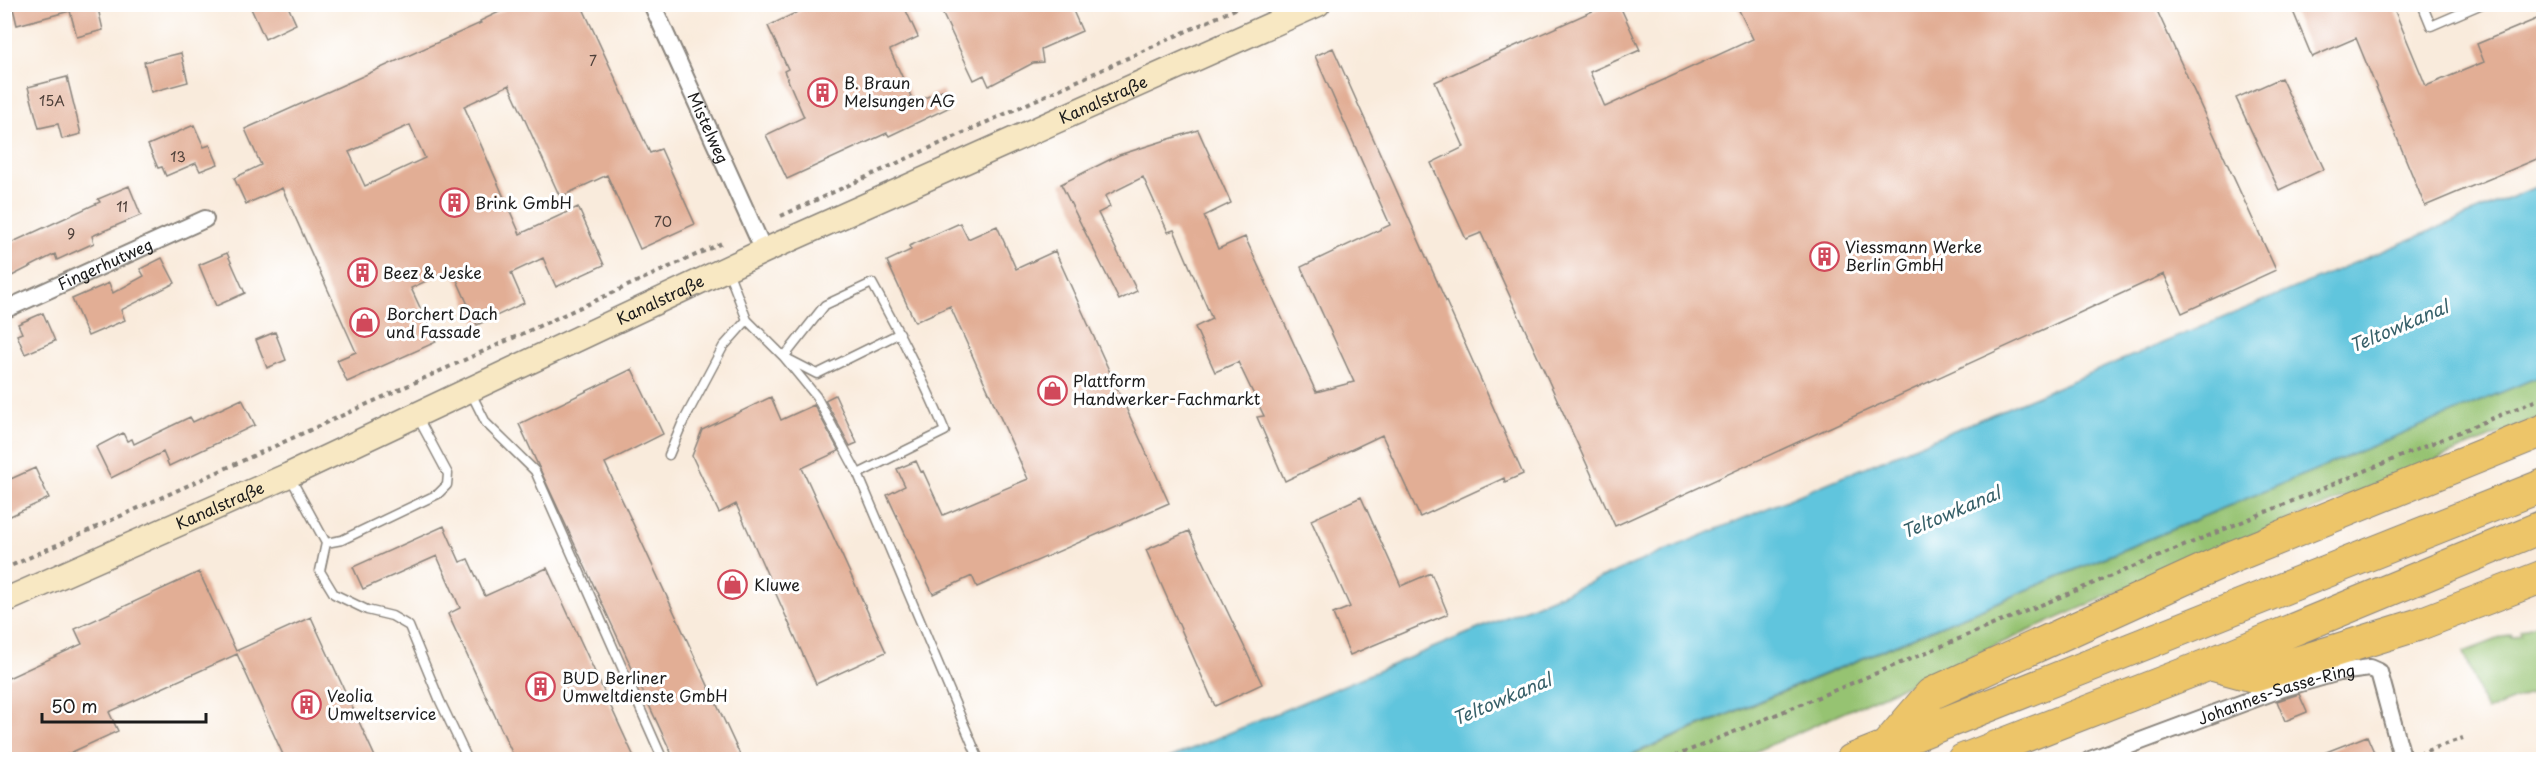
<svg xmlns="http://www.w3.org/2000/svg" width="2548" height="764" font-family="'Playpen Sans',sans-serif">
	<style>
		.green { fill: #96c372; stroke: #597047; stroke-width: 1.5 }
		.water { fill: #60c5dd; stroke: #3e707c; stroke-width: 1.5 }
		.building { fill: #e2ae95; fill-rule: evenodd }
		.lines { fill: none; stroke-linecap: round; stroke-linejoin: round }
		.lane-casing { stroke: #8a847c; stroke-width: 11 }
		.street-casing { stroke: #8a847c; stroke-width: 20 }
		.secondary-casing { stroke: #8a847c; stroke-width: 27 }
		.highway-casing { stroke: #8a847c; stroke-width: 34 }
		.path { stroke: #8a847c; stroke-width: 4; stroke-dasharray: 4.5 4.5; stroke-linecap: butt }
		.lane { stroke: #fff; stroke-width: 8 }
		.street { stroke: #fff; stroke-width: 16 }
		.secondary { stroke: #f8e8c3; stroke-width: 24 }
		.highway { stroke: #edc569; stroke-width: 32 }
		.labels { text-anchor: middle; stroke-width: 6; stroke-linejoin: round; paint-order: stroke }
		.number-label { font-size: 14px; fill: #4e403a }
		.poi-label { font-size: 16px; fill: #1c1c1c; stroke: #fff; text-anchor: start }
		.street-label { font-size: 16px; fill: #1c1c1c; stroke: #fff }
		.water-label { font-size: 18px; font-style: italic; fill: #376069; stroke: #fff }
	</style>
	<rect width="100%" height="100%" fill="#fff"/>
	<filter id="ink" filterUnits="userSpaceOnUse"><feTurbulence type="fractalNoise" baseFrequency=".0167" numOctaves="2"/><feDisplacementMap in="SourceGraphic" scale="12" xChannelSelector="R" yChannelSelector="G"/><feConvolveMatrix kernelMatrix="1 2 1 2 8 2 1 2 1" color-interpolation-filters="sRGB"/></filter>
	<filter id="wash" filterUnits="userSpaceOnUse"><feTurbulence type="fractalNoise" baseFrequency=".008" numOctaves="4" result="noise"/><feDisplacementMap in="SourceGraphic" scale="24" xChannelSelector="R" yChannelSelector="G"/><feGaussianBlur stdDeviation="1.35" result="paint"/><feColorMatrix in="noise" values="0 0 0 0 0 0 0 0 0 0 0 0 0 0 0 0 0 1.4 0 .05"/><feComposite in="paint" operator="in"/></filter>
	<g filter="url(#wash)">
		<rect width="100%" height="100%" fill="#f9ebdc"/>
		<path class="green" d="M 2543,375 L 2543,416 L 2165,571 L 1738,759 L 1620,760 Z
			M 2543,621 L 2543,689 L 2486,711 L 2464,652 L 2511,634 L 2512,637 L 2521,634 L 2520,630 Z"/>
		<path class="water" d="M 2543,184 L 2543,375 L 1620,759 L 1167,759 Z"/>
		<g id="blocks">
			<path class="building" d="M 12,4 L 97,4 L 103,30 L 77,37 L 70,11 L 17,25 Z
				M 249,4 L 287,4 L 296,24 L 265,39 Z
				M 516,4 L 581,4 L 650,153 L 661,149 L 695,224 L 640,249 L 607,175 L 560,197 L 509,85 L 464,106 L 520,234 L 578,207 L 604,265 L 556,287 L 543,258 L 511,273 L 524,303 L 477,325 L 452,269 L 411,288 L 436,342 L 347,382 L 337,360 L 356,352 L 282,188 L 246,204 L 234,178 L 261,165 L 245,129 L 481,23 L 480,21 ZM 410,125 L 425,158 L 365,186 L 349,152 Z
				M 814,4 L 903,4 L 918,37 L 890,50 L 914,103 L 942,90 L 950,107 L 889,136 L 887,133 L 787,179 L 766,135 L 804,117 L 784,71 L 788,69 L 768,26 Z
				M 938,4 L 1070,4 L 1082,31 L 1041,49 L 1043,62 L 1033,63 L 989,86 L 984,75 L 974,80 Z
				M 1608,4 L 1619,4 L 1640,50 L 1590,72 L 1605,107 L 1753,39 L 1736,4 L 2154,4 L 2276,270 L 2182,313 L 2164,274 L 1615,526 L 1481,233 L 1466,239 L 1431,163 L 1464,147 L 1435,82 Z
				M 2290,4 L 2392,4 L 2426,86 L 2484,62 L 2477,44 L 2544,16 L 2544,156 L 2425,206 L 2356,38 L 2312,57 Z
				M 1333,48 L 1523,474 L 1505,482 L 1504,478 L 1420,517 L 1382,435 L 1285,481 L 1257,417 L 1264,416 L 1238,362 L 1215,372 L 1195,327 L 1212,319 L 1174,230 L 1168,232 L 1143,177 L 1105,196 L 1110,207 L 1098,213 L 1137,291 L 1119,300 L 1061,184 L 1119,155 L 1198,130 L 1231,203 L 1204,216 L 1218,249 L 1245,237 L 1316,392 L 1354,382 L 1301,267 L 1390,225 L 1315,56 Z
				M 181,53 L 188,82 L 151,92 L 144,62 Z
				M 67,77 L 81,134 L 62,139 L 58,124 L 39,128 L 28,87 Z
				M 2281,78 L 2324,169 L 2279,190 L 2236,98 Z
				M 194,125 L 204,147 L 210,145 L 218,164 L 200,171 L 196,163 L 166,176 L 162,167 L 158,168 L 148,145 Z
				M 129,186 L 141,215 L 92,236 L 94,243 L 57,260 L 55,254 L 4,280 L 4,246 L 100,202 L 98,199 Z
				M 960,223 L 968,239 L 997,226 L 1016,269 L 1055,251 L 1169,503 L 977,587 L 972,576 L 933,594 L 887,495 L 905,486 L 897,469 L 916,461 L 921,472 L 923,471 L 943,515 L 1028,479 L 950,306 L 915,322 L 887,261 L 911,250 L 909,246 Z
				M 227,253 L 245,293 L 216,306 L 199,265 Z
				M 162,258 L 175,283 L 121,310 L 125,320 L 88,336 L 72,299 L 109,283 L 113,293 L 144,276 L 140,269 Z
				M 43,313 L 55,341 L 25,354 L 17,335 L 22,333 L 18,324 Z
				M 275,332 L 286,360 L 267,368 L 256,340 Z
				M 632,369 L 663,434 L 605,463 L 742,759 L 674,759 L 519,424 Z
				M 835,395 L 857,443 L 850,446 L 825,400 Z
				M 771,397 L 781,420 L 814,405 L 839,451 L 802,468 L 886,652 L 816,684 L 736,504 L 719,513 L 692,456 L 702,430 Z
				M 242,399 L 255,425 L 169,466 L 163,452 L 111,478 L 96,447 L 123,433 L 127,441 L 132,439 L 134,444 L 190,417 L 193,422 Z
				M 35,468 L 49,498 L 4,519 L 4,482 Z
				M 1361,497 L 1401,586 L 1431,573 L 1448,614 L 1350,655 L 1333,614 L 1350,607 L 1311,520 Z
				M 444,526 L 460,562 L 468,559 L 485,596 L 547,568 L 635,759 L 515,759 L 448,614 L 460,608 L 437,556 L 363,589 L 353,567 Z
				M 1189,531 L 1262,684 L 1215,706 L 1146,550 Z
				M 199,572 L 236,651 L 311,617 L 376,759 L 285,759 L 237,654 L 109,712 L 118,731 L 57,759 L 4,759 L 4,680 L 82,644 L 75,629 Z
				M 2299,694 L 2307,712 L 2285,721 L 2277,701 Z
				M 2367,736 L 2377,759 L 2311,759 L 2311,758 Z"/>
		</g>
	</g>
	<g filter="url(#ink)">
		<use href="#blocks" fill-opacity="0" stroke="#8a847c" stroke-width="1.5"/>
		<g class="lines">
			<defs>
				<path id="lane" d="M 2422,4 L 2431,26 L 2482,4
					M 728,271 L 747,320 L 784,357 L 816,396 L 858,474 L 979,760
					M 470,391 L 486,423 L 535,471 L 663,760
					M 669,455 L 682,424 L 723,347 L 747,320
					M 858,474 L 945,431 C 924,380 899,332 872,283 L 825,305 L 784,357 L 817,374 L 900,333
					M 290,477 L 326,543 L 342,540 L 438,494 L 447,485 L 448,474 L 417,416
					M 326,543 L 320,571 L 334,594 L 367,610 L 392,616 L 409,626 L 440,701 L 468,760"/>
				<g id="street">
					<path id="s1" d="M 652,4 L 764,251"/>
					<path id="s2" d="M 4,310 L 205,219"/>
					<path id="s3" d="M 2090,760 L 2283,688 L 2339,672 L 2370,668 L 2379,672 L 2403,760"/>
				</g>
				<g id="secondary">
					<path id="s4" d="M 4,601 L 289,475 L 764,251 L 1318,4"/>
				</g>
				<path id="highway" d="M 2210,664 L 2254,676 L 2417,625 L 2544,576
					M 1889,743 L 1931,694 L 2232,557 L 2544,430
					M 1852,760 L 2544,485
					M 1963,760 L 2210,664 L 2544,526"/>
			</defs>
			<use href="#lane" class="lane-casing"/>
			<use href="#street" class="street-casing"/>
			<use href="#secondary" class="secondary-casing"/>
			<use href="#highway" class="highway-casing"/>
			<path class="path" d="M 781,216 L 1246,4
				M 4,569 L 722,243
				M 2418,754 L 2463,738
				M 1666,760 L 2544,397"/>
			<use href="#lane" class="lane"/>
			<use href="#street" class="street"/>
			<use href="#secondary" class="secondary"/>
			<use href="#highway" class="highway"/>
		</g>
	</g>
	<defs>
		<symbol id="building-ring" viewBox="-11 -11 22 22"><circle r="9.5" fill="#fff" stroke="#d1495b" stroke-width="1.5"/><path d="M-4-6H4V6H1V3H-1V6H-4ZM-2.5-4.3h1.7v1.8h-1.7ZM.8-4.3h1.7v1.8H.8ZM-2.5-1h1.7V.8h-1.7ZM.8-1h1.7V.8H.8Z" fill="#d1495b"/></symbol>
		<symbol id="shop-ring" viewBox="-11 -11 22 22"><circle r="9.5" fill="#fff" stroke="#d1495b" stroke-width="1.5"/><path d="M-5-2.5h2.3a2.7 3.5 0 0 1 5.4 0H5L5.5 6h-11ZM-1.5-2.5h3a1.5 2.3 0 0 0-3 0Z" fill="#d1495b"/></symbol>
	</defs>
	<g fill-rule="evenodd">
		<use href="#building-ring" x="806" y="76" width="33" height="33"/>
		<use href="#building-ring" x="438" y="186" width="33" height="33"/>
		<use href="#building-ring" x="1808" y="240" width="33" height="33"/>
		<use href="#building-ring" x="346" y="256" width="33" height="33"/>
		<use href="#shop-ring" x="348" y="306" width="33" height="33"/>
		<use href="#shop-ring" x="1036" y="374" width="33" height="33"/>
		<use href="#shop-ring" x="716" y="568" width="33" height="33"/>
		<use href="#building-ring" x="524" y="670" width="33" height="33"/>
		<use href="#building-ring" x="290" y="688" width="33" height="33"/>
	</g>
	<g class="labels">
		<g class="number-label">
			<text x="593" y="66">7</text>
			<text x="52" y="106">15A</text>
			<text x="178" y="162">13</text>
			<text x="122" y="212">11</text>
			<text x="663" y="227">70</text>
			<text x="71" y="239">9</text>
		</g>
		<g class="poi-label">
			<text x="844" y="89">B. Braun<tspan x="844" dy="18">Melsungen AG</tspan></text>
			<text x="475" y="209">Brink GmbH</text>
			<text x="1845" y="253">Viessmann Werke<tspan x="1845" dy="18">Berlin GmbH</tspan></text>
			<text x="383" y="279">Beez &amp; Jeske</text>
			<text x="386" y="320">Borchert Dach<tspan x="386" dy="18">und Fassade</tspan></text>
			<text x="1073" y="387">Plattform<tspan x="1073" dy="18">Handwerker-Fachmarkt</tspan></text>
			<text x="754" y="591">Kluwe</text>
			<text x="562" y="684">BUD Berliner<tspan x="562" dy="18">Umweltdienste GmbH</tspan></text>
			<text x="327" y="702">Veolia<tspan x="327" dy="18">Umweltservice</tspan></text>
		</g>
		<g class="street-label">
			<text dy="6" stroke="none"><textPath href="#s4" startOffset="1208">Kanalstraße</textPath></text>
			<text dy="6" stroke="none"><textPath href="#s1" startOffset="136">Mistelweg</textPath></text>
			<text dy="6" stroke="none"><textPath href="#s2" startOffset="111">Fingerhutweg</textPath></text>
			<text dy="6" stroke="none"><textPath href="#s4" startOffset="722">Kanalstraße</textPath></text>
			<text dy="6" stroke="none"><textPath href="#s4" startOffset="236">Kanalstraße</textPath></text>
			<text dy="6" stroke="none"><textPath href="#s3" startOffset="198">Johannes-Sasse-Ring</textPath></text>
		</g>
		<g class="water-label">
			<text transform="translate(2399 327) rotate(-23)" y="6">Teltowkanal</text>
			<text transform="translate(1951 513) rotate(-23)" y="6">Teltowkanal</text>
			<text transform="translate(1502 700) rotate(-23)" y="6">Teltowkanal</text>
		</g>
	</g>
	<rect width="2548" height="764" fill="none" stroke="#fff" stroke-width="24"/>
	<path d="M42 713v9h164v-9" fill="none" stroke="#1c1c1c" stroke-width="3"/>
	<text x="51" y="713" font-size="18" fill="#1c1c1c" stroke="#ffffff" stroke-width="4.5" paint-order="stroke">50 m</text>
</svg>
